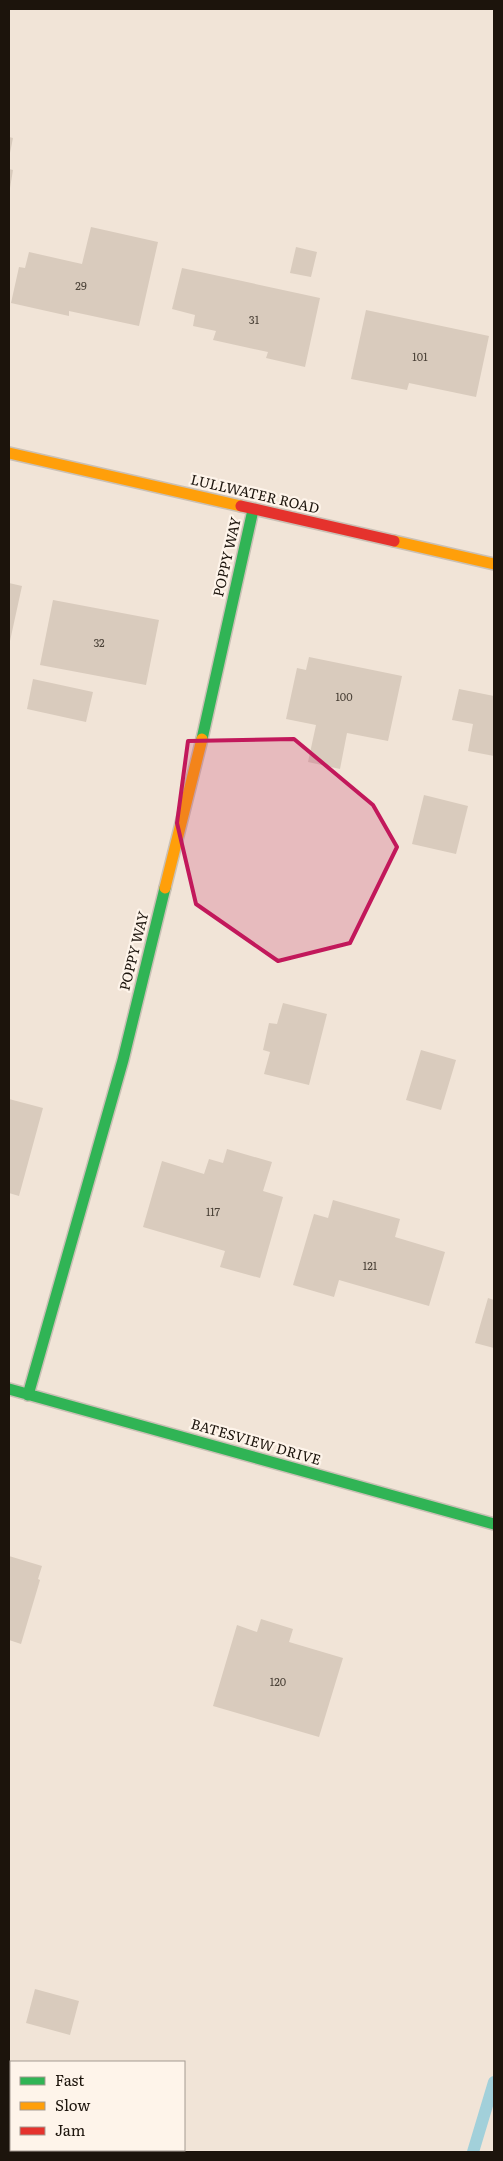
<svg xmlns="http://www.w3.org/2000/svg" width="503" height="2161" font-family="Literata,serif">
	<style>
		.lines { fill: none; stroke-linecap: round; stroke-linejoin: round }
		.stream { stroke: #a2d0da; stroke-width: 12 }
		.building { fill: #d9cbbd }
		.fast-casing { stroke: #cac0b5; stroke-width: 14 }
		.slow-casing { stroke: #cac0b5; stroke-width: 14 }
		.jam-casing { stroke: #cac0b5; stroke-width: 14 }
		.fast { stroke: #30b455; stroke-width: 11 }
		.slow { stroke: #ff9f0a; stroke-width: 11 }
		.jam { stroke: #e5322d; stroke-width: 11 }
		.marked { fill: #c2185b; fill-opacity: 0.2; stroke: #c2185b; stroke-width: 4; stroke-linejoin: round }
		.labels { text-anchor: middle; stroke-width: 4.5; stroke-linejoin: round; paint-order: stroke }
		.number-label { font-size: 11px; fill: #4b4238 }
		.street-label { font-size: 14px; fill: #1c140c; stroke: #fef4ea }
	</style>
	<rect width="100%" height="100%" fill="#f1e4d7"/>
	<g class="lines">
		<path class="stream" d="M 473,2152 L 494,2082"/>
	</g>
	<path class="building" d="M 9,137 L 13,138 L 10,153 L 9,152 Z
		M 9,169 L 13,170 L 10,188 L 9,188 Z
		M 91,227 L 158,242 L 139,326 L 69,311 L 69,316 L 11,303 L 19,267 L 25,268 L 29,252 L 82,264 Z
		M 296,247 L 317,252 L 311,277 L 290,273 Z
		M 182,268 L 320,298 L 305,367 L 266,358 L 268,352 L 213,340 L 216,331 L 193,326 L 195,315 L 172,309 Z
		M 366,310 L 489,336 L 476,397 L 409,383 L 407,390 L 351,379 Z
		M 9,583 L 22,586 L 10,641 L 9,641 Z
		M 53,600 L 159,620 L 146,685 L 40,665 Z
		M 309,657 L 402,676 L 388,741 L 347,733 L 340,769 L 308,762 L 316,725 L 286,719 L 297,668 L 306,670 Z
		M 33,679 L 93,692 L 86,722 L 27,709 Z
		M 459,689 L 494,696 L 494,756 L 468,751 L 473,724 L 452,720 Z
		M 424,795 L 468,806 L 456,854 L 412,844 Z
		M 283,1003 L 327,1014 L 309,1085 L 264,1074 L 270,1052 L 263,1050 L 269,1023 L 277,1024 Z
		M 421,1050 L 456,1060 L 441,1110 L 406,1100 Z
		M 9,1099 L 43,1108 L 19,1196 L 9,1193 Z
		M 227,1149 L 272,1162 L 263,1191 L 283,1197 L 260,1278 L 220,1267 L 225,1251 L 143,1227 L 162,1161 L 204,1174 L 209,1159 L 223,1163 Z
		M 333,1200 L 400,1219 L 395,1237 L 445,1252 L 429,1306 L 339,1280 L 334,1297 L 293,1285 L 314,1214 L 328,1218 Z
		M 488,1298 L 494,1300 L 494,1348 L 475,1343 Z
		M 9,1556 L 42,1566 L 38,1579 L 40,1580 L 21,1644 L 9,1640 Z
		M 261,1619 L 293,1629 L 289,1642 L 343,1658 L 319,1737 L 213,1706 L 237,1625 L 257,1632 Z
		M 35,1989 L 79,2001 L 70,2035 L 26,2023 Z"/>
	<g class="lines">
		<defs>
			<path id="fast" d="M 202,739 L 253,510
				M 9,1389 L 494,1524
				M 28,1395 L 123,1060 L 165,888"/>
			<path id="slow" d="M 9,453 L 241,506
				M 394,541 L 494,564
				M 165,888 L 202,739"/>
			<path id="jam" d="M 241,506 L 394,541"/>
		</defs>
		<use href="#fast" class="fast-casing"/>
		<use href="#slow" class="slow-casing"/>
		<use href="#jam" class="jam-casing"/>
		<use href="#fast" class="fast"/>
		<use href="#slow" class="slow"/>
		<use href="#jam" class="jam"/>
	</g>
	<path class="marked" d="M 294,739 L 373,805 L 397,847 L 350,943 L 278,961 L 196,904 L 177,823 L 188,741 Z"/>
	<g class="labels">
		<g class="number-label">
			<text x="81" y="290">29</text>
			<text x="254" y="324">31</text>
			<text x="420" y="361">101</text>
			<text x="99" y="647">32</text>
			<text x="344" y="701">100</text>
			<text x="213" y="1216">117</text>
			<text x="370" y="1270">121</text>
			<text x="278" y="1686">120</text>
		</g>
		<g class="street-label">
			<text transform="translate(255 494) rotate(13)" y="5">LULLWATER ROAD</text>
			<text transform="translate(227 557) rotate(-77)" y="5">POPPY WAY</text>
			<text transform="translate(134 951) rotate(-76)" y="5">POPPY WAY</text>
			<text transform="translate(256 1442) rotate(16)" y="5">BATESVIEW DRIVE</text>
		</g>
	</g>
	<rect width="503" height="2161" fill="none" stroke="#1c140c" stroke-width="20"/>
	<rect x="10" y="2061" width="175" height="90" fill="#fef4ea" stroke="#a49a91"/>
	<rect x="20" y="2077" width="25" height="8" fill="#30b455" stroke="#a49a91"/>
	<text x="55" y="2086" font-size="15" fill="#1c140c">Fast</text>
	<rect x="20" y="2102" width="25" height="8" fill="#ff9f0a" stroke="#a49a91"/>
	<text x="55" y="2111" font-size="15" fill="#1c140c">Slow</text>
	<rect x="20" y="2127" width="25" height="8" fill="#e5322d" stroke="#a49a91"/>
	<text x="55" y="2136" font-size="15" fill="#1c140c">Jam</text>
</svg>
